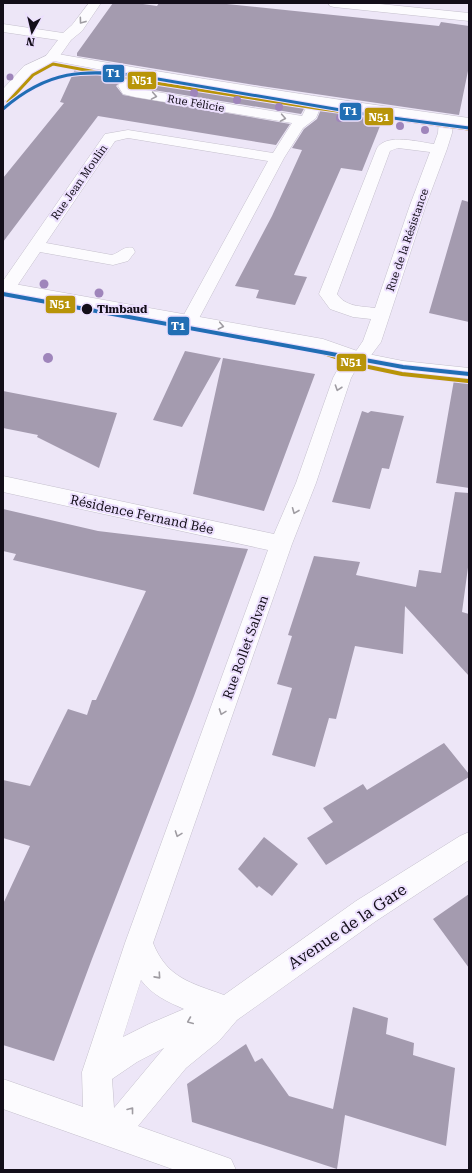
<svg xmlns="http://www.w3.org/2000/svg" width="472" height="1173" font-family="'Roboto Serif',serif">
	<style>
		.building { fill: #a49baf }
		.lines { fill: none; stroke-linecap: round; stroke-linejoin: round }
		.minor-casing { stroke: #c5c0cd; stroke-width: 1 }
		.major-casing { stroke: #c5c0cd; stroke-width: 1 }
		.minor { fill: #fcfbfe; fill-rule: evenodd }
		.major { fill: #fcfbfe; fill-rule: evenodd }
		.bus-1-far1-casing { stroke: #ecdffe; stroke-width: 5 }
		.bus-1-casing { stroke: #ecdffe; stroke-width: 6 }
		.bus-1-far1 { stroke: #b89409; stroke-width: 3 }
		.bus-1 { stroke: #b89409; stroke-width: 4 }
		.tram-1-far1-casing { stroke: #ecdffe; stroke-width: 5 }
		.tram-1-casing { stroke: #ecdffe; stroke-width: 6 }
		.tram-1-far1 { stroke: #216eb4; stroke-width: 3 }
		.tram-1 { stroke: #216eb4; stroke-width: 4 }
		.tree { fill: #9f85bb }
		.oneway { stroke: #9f9ca2 }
		.stop-dot { fill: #130e19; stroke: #ecdffe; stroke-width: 1.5 }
		.labels { text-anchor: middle; stroke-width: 4; stroke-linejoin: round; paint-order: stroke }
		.far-street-label { font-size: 11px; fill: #130e19; stroke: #ecdffe }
		.far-stop-label { font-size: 11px; font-weight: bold; fill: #130e19; stroke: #ecdffe; text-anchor: start }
		.street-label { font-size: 13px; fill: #130e19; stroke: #ecdffe }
		.near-street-label { font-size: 16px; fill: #130e19; stroke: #ecdffe }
		.line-badge { stroke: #ecdffe; stroke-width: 1.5 }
		.badge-label { font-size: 11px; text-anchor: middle; font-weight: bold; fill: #fff }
	</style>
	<rect width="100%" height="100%" fill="#ede6f7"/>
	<path class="building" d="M 113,3 L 136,3 L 157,6 L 159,3 L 217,3 L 439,26 L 441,22 L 469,26 L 469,66 L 459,115 L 261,86 L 77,56 L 77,53 Z
		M 76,67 L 127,76 L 116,86 L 123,95 L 290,124 L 276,145 L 98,116 L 3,242 L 3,178 L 64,103 L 60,102 Z
		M 154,81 L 156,81 L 306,105 L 301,114 L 135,87 L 142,82 Z
		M 322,107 L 384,116 L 362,171 L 341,168 L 294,275 L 307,277 L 295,305 L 256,298 L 259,290 L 235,286 L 272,216 L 302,150 L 292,148 L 304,129 L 317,119 Z
		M 462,200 L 469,202 L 469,322 L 429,313 Z
		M 185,351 L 221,358 L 182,427 L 153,420 Z
		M 223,358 L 315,374 L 264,511 L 193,494 Z
		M 454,380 L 469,381 L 469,488 L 436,483 Z
		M 3,391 L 117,413 L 99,468 L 37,437 L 38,435 L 3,428 Z
		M 362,411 L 368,413 L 371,411 L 404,416 L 389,469 L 382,468 L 370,509 L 332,502 Z
		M 455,492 L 469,493 L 469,560 L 462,612 L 469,614 L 469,676 L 405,606 L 403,654 L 355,646 L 336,719 L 329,718 L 315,767 L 272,755 L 292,688 L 277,684 L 292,636 L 288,635 L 314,556 L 360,562 L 356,575 L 416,587 L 419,570 L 441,573 Z
		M 3,509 L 98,531 L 248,549 L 194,696 L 92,959 L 54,1061 L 3,1045 L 3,904 L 30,846 L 3,838 L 3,780 L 30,786 L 68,709 L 87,715 L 92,700 L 96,700 L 146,591 L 13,560 L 16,554 L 3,551 Z
		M 444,743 L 469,774 L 469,777 L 326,865 L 307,838 L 333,822 L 323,808 L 363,784 L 367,790 Z
		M 264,837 L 298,864 L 272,896 L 259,886 L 257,888 L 238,869 Z
		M 469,894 L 469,968 L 433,919 Z
		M 353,1007 L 388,1018 L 386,1034 L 414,1043 L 413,1055 L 455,1068 L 446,1146 L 345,1115 L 337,1169 L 192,1122 L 187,1084 L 246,1044 L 255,1062 L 262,1058 L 289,1096 L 333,1109 Z"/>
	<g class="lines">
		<defs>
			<path id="minor" d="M 89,3 L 101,3 L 82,31 L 71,40 L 57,60 L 47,60 L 45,57 L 58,40 L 3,32 L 3,24 L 63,33 L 72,25 Z
				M 328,3 L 370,3 L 469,13 L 469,21 L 334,7 L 330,6 Z
				M 156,72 L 161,73 L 163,76 L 161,79 L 141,81 L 133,86 L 133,88 L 302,116 L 311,98 L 316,97 L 321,98 L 323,101 L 316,118 L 303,128 L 284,158 L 196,324 L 190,326 L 184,324 L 181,320 L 268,161 L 128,138 L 115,141 L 46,243 L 112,255 C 121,252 123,246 133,248 L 135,252 L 128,261 L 113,265 L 40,252 L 13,292 L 7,293 L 3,292 L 3,281 L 105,134 L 128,130 L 273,153 L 292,123 L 135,97 L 123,94 L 118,86 C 127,73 142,72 156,72 Z
				M 446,115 L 451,116 L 453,119 L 452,133 L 447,149 L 426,205 L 381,342 L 366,362 L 355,371 L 351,378 L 316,483 L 292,544 L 153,943 C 167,978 191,983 224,995 L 356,901 L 460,836 L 469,832 L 469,860 L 376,921 L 237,1020 L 219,1041 L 186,1068 L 138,1126 L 231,1159 L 236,1170 L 175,1170 L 3,1109 L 3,1079 L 83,1107 L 82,1072 L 125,943 L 268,550 L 3,492 L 3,476 L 274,534 L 296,483 L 333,378 L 341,363 L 354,354 L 363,341 L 371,319 L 353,317 L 330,309 L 319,294 L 377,148 C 387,133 418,142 434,144 L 438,133 L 439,119 L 441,116 ZM 398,148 L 430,152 L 410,205 L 375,308 C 360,306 346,307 337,294 L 390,151 ZM 141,980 C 152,995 168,1002 184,1009 L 149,1024 L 123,1037 ZM 164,1048 L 114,1108 L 112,1079 L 137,1062 Z"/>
			<path id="major" d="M 52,53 C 191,78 330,99 469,118 L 469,126 L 316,105 L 156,80 L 54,61 L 34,72 L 8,100 L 3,101 L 3,89 L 24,66 Z
				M 3,282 L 323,339 L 363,353 L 403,361 L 469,368 L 469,380 L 403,373 L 360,364 L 320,350 L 3,292 Z"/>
		</defs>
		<use href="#minor" class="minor-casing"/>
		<use href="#major" class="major-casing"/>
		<use href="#minor" class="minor"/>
		<use href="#major" class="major"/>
		<defs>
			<path id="bus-1-far1" d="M 8,102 L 33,75 L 53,64 L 155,83 L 315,108 L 468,129"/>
			<path id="bus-1" d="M 3,294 L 321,352 L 359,365 L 402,374 L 468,381"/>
		</defs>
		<use href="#bus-1-far1" class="bus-1-far1-casing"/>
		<use href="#bus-1" class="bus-1-casing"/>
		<use href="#bus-1-far1" class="bus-1-far1"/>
		<use href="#bus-1" class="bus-1"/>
		<defs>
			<path id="tram-1-far1" d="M 3,109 C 48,70 83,69 140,76 L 370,115 L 469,128"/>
			<path id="tram-1" d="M 3,294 L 403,367 L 469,374"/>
		</defs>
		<use href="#tram-1-far1" class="tram-1-far1-casing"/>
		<use href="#tram-1" class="tram-1-casing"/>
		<use href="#tram-1-far1" class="tram-1-far1"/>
		<use href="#tram-1" class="tram-1"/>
	</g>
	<g class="tree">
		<circle cx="10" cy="77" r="3.5"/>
		<circle cx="153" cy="87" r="4"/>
		<circle cx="194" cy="93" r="4"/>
		<circle cx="237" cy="100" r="4"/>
		<circle cx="279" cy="107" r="4"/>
		<circle cx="340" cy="118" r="4"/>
		<circle cx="372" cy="123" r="4"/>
		<circle cx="400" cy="126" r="4"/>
		<circle cx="425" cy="130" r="4"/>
		<circle cx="44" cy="284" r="4.5"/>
		<circle cx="99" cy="293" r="4.5"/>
		<circle cx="48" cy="358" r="5"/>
	</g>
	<defs><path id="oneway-chevron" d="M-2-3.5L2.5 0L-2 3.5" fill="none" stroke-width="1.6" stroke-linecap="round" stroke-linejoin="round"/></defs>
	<g class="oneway">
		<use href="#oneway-chevron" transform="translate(82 21) rotate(126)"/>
		<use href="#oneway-chevron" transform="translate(154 96) rotate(10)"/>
		<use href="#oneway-chevron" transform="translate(283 118) rotate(10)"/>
		<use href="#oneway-chevron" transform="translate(221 326) rotate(11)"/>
		<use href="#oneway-chevron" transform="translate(338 388) rotate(109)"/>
		<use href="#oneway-chevron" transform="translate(295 511) rotate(112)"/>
		<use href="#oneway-chevron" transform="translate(222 712) rotate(110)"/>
		<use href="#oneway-chevron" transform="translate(178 834) rotate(110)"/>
		<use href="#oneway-chevron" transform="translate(158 976) rotate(48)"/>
		<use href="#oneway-chevron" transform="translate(190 1021) rotate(157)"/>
		<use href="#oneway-chevron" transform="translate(131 1110) rotate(-52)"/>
	</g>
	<circle class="stop-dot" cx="87" cy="309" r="6"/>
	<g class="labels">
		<g class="far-street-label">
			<text transform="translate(196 103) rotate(10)" y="4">Rue Félicie</text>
			<text transform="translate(79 182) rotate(-55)" y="4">Rue Jean Moulin</text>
			<text transform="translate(407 240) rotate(-71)" y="4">Rue de la Résistance</text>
		</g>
		<g class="far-stop-label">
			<text x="97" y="313">Timbaud</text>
		</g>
		<g class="street-label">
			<text transform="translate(142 514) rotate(12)" y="5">Résidence Fernand Bée</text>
			<text transform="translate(245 647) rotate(-70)" y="5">Rue Rollet Salvan</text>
		</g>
		<g class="near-street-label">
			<text transform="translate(347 926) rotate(-34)" y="6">Avenue de la Gare</text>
		</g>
	</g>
	<g class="line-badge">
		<rect x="102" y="64" width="23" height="19" rx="4" fill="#216eb4"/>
		<rect x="127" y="71" width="30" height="19" rx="4" fill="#b89409"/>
		<rect x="339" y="102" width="23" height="19" rx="4" fill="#216eb4"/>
		<rect x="364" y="107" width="30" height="19" rx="4" fill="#b89409"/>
		<rect x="45" y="295" width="31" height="19" rx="4" fill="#b89409"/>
		<rect x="167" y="316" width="23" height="20" rx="4" fill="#216eb4"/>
		<rect x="336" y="353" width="31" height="19" rx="4" fill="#b89409"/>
	</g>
	<g class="badge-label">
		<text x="113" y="77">T1</text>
		<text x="142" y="84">N51</text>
		<text x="350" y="115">T1</text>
		<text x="379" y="121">N51</text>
		<text x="60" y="308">N51</text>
		<text x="178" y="330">T1</text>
		<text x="351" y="366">N51</text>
	</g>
	<rect width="472" height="1173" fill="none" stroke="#130e19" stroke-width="8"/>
	<g transform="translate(32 32) rotate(188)" stroke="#ecdffe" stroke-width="3" paint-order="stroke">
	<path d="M0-3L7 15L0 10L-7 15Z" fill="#130e19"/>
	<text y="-6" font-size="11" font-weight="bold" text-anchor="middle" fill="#130e19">N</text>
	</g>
</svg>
